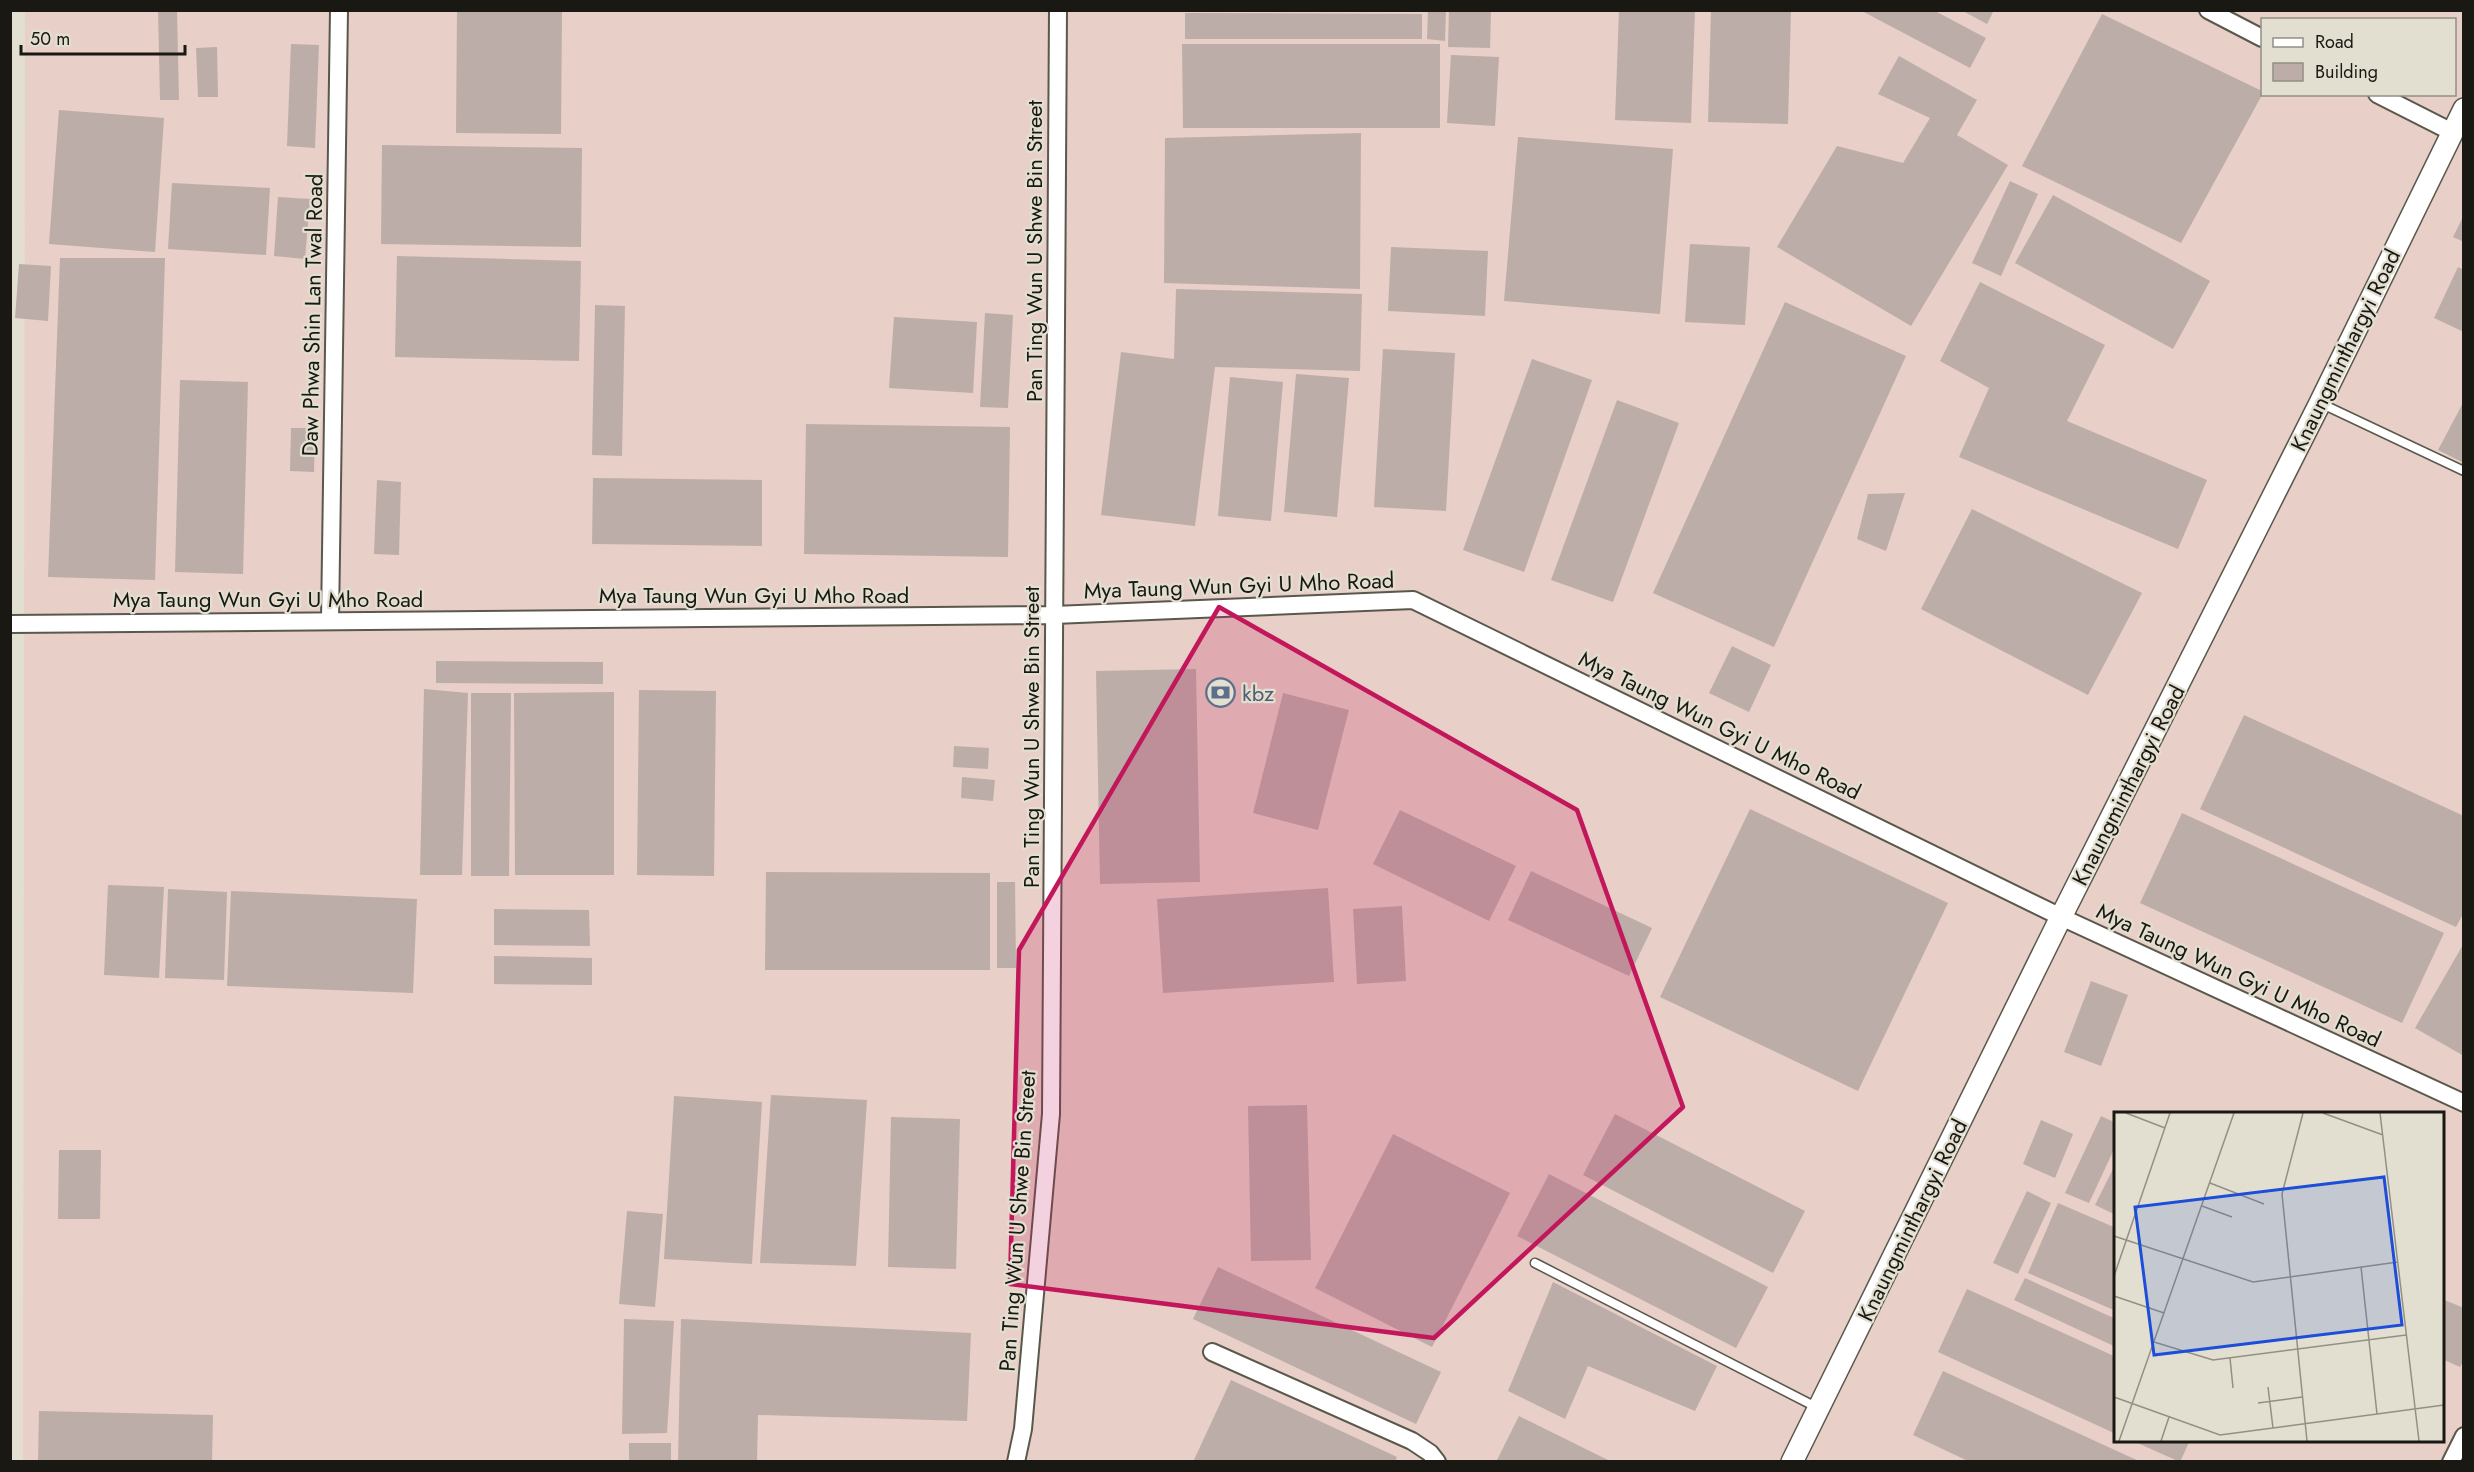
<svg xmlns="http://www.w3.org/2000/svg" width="2474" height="1472" font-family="Jost,sans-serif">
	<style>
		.commercial { fill: #e8cfc7; fill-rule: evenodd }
		.building { fill: #bdada8 }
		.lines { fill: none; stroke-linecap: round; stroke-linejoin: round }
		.service-casing { stroke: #5a584c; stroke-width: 11 }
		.minor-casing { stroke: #5a584c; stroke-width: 20 }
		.tertiary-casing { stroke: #5a584c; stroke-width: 24 }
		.service { stroke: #fff; stroke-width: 8 }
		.minor { stroke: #fff; stroke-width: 16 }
		.tertiary { stroke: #fff; stroke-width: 21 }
		.marked { fill: #c2185b; fill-opacity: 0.2; stroke: #c2185b; stroke-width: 4.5; stroke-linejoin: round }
		.labels { text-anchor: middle; stroke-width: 4.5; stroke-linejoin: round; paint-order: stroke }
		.street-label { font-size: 22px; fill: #191813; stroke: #e2dfd1 }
		.service-label { font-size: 22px; fill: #4e5e75; stroke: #e2dfd1; text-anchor: start }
		.inset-road { fill: none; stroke: #928f85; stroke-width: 1.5 }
		.view { fill: #1d4ed8; fill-opacity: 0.15; stroke: #1d4ed8; stroke-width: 3 }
		.inset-edge { fill: none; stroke: #191813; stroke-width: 3 }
	</style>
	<rect width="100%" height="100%" fill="#e2dfd1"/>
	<path class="commercial" d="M 25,11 L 2463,11 L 2463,1461 L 23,1461 ZM 2262,20 L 2454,20 L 2454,94 L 2262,94 ZM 2116,1114 L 2442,1114 L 2442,1440 L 2116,1440 Z"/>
	<path class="building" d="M 158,10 L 177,10 L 179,100 L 160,100 Z
		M 457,10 L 562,10 L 561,134 L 456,133 Z
		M 1428,10 L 1446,10 L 1445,41 L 1427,39 Z
		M 1449,10 L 1491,11 L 1490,48 L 1448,47 Z
		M 1619,10 L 1695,10 L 1691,123 L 1615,120 Z
		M 1711,10 L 1791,10 L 1788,124 L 1708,122 Z
		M 1860,10 L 1933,10 L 1986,38 L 1970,68 Z
		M 1961,10 L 1994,10 L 1987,24 Z
		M 1185,13 L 1422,14 L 1422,39 L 1185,39 Z
		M 2102,14 L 2262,91 L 2262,95 L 2181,243 L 2022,166 Z
		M 291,44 L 319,45 L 315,148 L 287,146 Z
		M 1182,44 L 1440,44 L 1440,128 L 1183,128 Z
		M 217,47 L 218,97 L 198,97 L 196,48 Z
		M 1451,55 L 1499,57 L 1495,126 L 1447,123 Z
		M 1899,56 L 1977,100 L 1957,135 L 2008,165 L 1911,326 L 1777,247 L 1837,146 L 1903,163 L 1930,118 L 1878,94 Z
		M 59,110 L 164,118 L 155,252 L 49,244 Z
		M 1361,133 L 1360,289 L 1164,283 L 1165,138 Z
		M 1518,137 L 1673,149 L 1660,314 L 1504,301 Z
		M 382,145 L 582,148 L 581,247 L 381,244 Z
		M 2010,181 L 2038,194 L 2001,276 L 1972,263 Z
		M 172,183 L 270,188 L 266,255 L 168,249 Z
		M 2053,195 L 2210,281 L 2173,349 L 2015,263 Z
		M 278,197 L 310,199 L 305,259 L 274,256 Z
		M 2464,215 L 2464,242 L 2453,237 Z
		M 1690,244 L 1750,247 L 1745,325 L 1685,322 Z
		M 1391,247 L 1488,251 L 1485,316 L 1388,311 Z
		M 397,256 L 581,261 L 579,361 L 395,357 Z
		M 60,258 L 165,258 L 155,580 L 48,577 Z
		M 19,264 L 51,266 L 48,321 L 15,318 Z
		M 2458,267 L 2464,270 L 2464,332 L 2434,318 Z
		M 1980,282 L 2105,345 L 2067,421 L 2207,480 L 2178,549 L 1959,457 L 1989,388 L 1940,361 Z
		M 1176,289 L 1362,294 L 1360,371 L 1215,367 L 1195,526 L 1101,515 L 1121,352 L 1174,359 Z
		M 1785,302 L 1906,356 L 1774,647 L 1653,593 Z
		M 595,305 L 625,306 L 622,456 L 592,455 Z
		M 985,313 L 1013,315 L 1008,408 L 980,407 Z
		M 894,317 L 977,322 L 973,393 L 889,388 Z
		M 1383,349 L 1455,353 L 1446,511 L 1374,507 Z
		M 1532,359 L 1592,380 L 1524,572 L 1463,550 Z
		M 1296,374 L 1349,378 L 1337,517 L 1284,512 Z
		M 1230,377 L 1283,382 L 1271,521 L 1218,516 Z
		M 180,380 L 248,382 L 243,574 L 175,572 Z
		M 1617,400 L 1679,423 L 1613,602 L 1551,580 Z
		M 2464,401 L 2464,463 L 2438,450 Z
		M 806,424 L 1010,427 L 1008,557 L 804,554 Z
		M 291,428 L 315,428 L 314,472 L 290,471 Z
		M 593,478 L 762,480 L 762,546 L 592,544 Z
		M 377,480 L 401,482 L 399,555 L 374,554 Z
		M 1905,493 L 1886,551 L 1857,539 L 1868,494 Z
		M 1972,509 L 2142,593 L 2088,695 L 1921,609 Z
		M 1732,646 L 1771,665 L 1749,712 L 1709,693 Z
		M 436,661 L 603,662 L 603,684 L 436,683 Z
		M 1196,669 L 1200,882 L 1100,884 L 1096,671 Z
		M 424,689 L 468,693 L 462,875 L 420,875 Z
		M 639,690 L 716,691 L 714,876 L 637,875 Z
		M 614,692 L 614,875 L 515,875 L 514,693 Z
		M 471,693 L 511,693 L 509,876 L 471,876 Z
		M 1283,693 L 1349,710 L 1318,830 L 1253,813 Z
		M 2244,715 L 2464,816 L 2464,912 L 2456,927 L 2200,809 Z
		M 954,746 L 989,748 L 988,769 L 953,767 Z
		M 962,777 L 995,780 L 993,801 L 961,798 Z
		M 1750,809 L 1948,903 L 1858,1091 L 1660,997 Z
		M 1400,810 L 1516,866 L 1489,921 L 1373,864 Z
		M 2182,813 L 2444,933 L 2402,1023 L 2140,903 Z
		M 1531,871 L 1652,928 L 1629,976 L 1508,920 Z
		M 766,872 L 990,873 L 990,970 L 765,970 Z
		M 997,882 L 1015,882 L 1016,968 L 997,968 Z
		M 108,885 L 164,887 L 159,978 L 104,975 Z
		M 1328,888 L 1334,982 L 1163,993 L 1157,899 Z
		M 168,889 L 227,892 L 224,980 L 165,978 Z
		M 231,891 L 417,899 L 413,993 L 227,986 Z
		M 1402,906 L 1406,981 L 1357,984 L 1353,909 Z
		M 494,909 L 589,910 L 590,946 L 494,945 Z
		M 2464,943 L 2464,1056 L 2415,1028 Z
		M 494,956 L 592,958 L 592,985 L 494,984 Z
		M 2091,981 L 2128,995 L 2101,1066 L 2064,1052 Z
		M 771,1095 L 867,1100 L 856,1266 L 760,1263 Z
		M 674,1096 L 762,1102 L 752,1264 L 664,1259 Z
		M 1307,1105 L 1311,1260 L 1251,1261 L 1248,1106 Z
		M 1615,1114 L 1805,1211 L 1773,1273 L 1583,1175 Z
		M 2101,1116 L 2116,1123 L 2116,1145 L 2089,1203 L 2065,1193 Z
		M 891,1117 L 960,1119 L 956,1269 L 888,1267 Z
		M 2041,1120 L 2073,1134 L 2055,1178 L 2023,1164 Z
		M 1393,1134 L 1510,1193 L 1432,1347 L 1315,1288 Z
		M 59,1150 L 101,1150 L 100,1219 L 58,1219 Z
		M 2116,1163 L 2116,1215 L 2095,1205 Z
		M 1549,1174 L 1768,1287 L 1736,1348 L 1517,1236 Z
		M 2027,1191 L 2051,1203 L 2018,1274 L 1993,1263 Z
		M 2058,1203 L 2116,1228 L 2116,1311 L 2028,1273 Z
		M 627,1211 L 663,1214 L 655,1307 L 619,1304 Z
		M 1218,1267 L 1441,1372 L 1416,1424 L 1193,1319 Z
		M 2025,1278 L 2116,1319 L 2116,1347 L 2014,1300 Z
		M 1553,1282 L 1717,1366 L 1695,1411 L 1588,1366 L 1565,1419 L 1508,1391 Z
		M 1967,1289 L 2116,1357 L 2116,1434 L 1938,1352 Z
		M 2442,1299 L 2464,1308 L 2464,1360 L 2460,1367 L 2442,1359 Z
		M 624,1319 L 674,1321 L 667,1433 L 622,1434 Z
		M 681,1319 L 971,1333 L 967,1421 L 758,1415 L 757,1462 L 678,1462 Z
		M 1943,1371 L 2141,1462 L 1970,1462 L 1913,1435 Z
		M 1231,1380 L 1397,1457 L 1395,1462 L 1193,1462 Z
		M 39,1411 L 213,1415 L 212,1462 L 38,1462 Z
		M 1519,1416 L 1612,1462 L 1496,1462 Z
		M 2131,1440 L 2190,1440 L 2180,1462 Z
		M 629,1443 L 671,1443 L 671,1462 L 629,1462 Z"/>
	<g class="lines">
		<defs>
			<path id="service" d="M 2320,403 L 2464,471
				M 1535,1263 L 1818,1408"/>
			<path id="minor" d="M 2208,10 L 2262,38
				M 2377,94 L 2452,132
				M 330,621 L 339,10
				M 10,624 L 1054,615 L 1413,600 L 2061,917 L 2464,1103
				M 1212,1352 L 1412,1441 L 1430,1453 L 1437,1462
				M 1016,1462 L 1023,1429 L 1051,1114 L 1058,10
				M 2451,1462 L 2464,1436"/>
			<path id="tertiary" d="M 1792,1462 L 2061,917 L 2320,403 L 2464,109"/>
		</defs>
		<use href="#service" class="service-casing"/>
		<use href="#minor" class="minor-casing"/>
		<use href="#tertiary" class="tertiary-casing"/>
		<use href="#service" class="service"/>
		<use href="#minor" class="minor"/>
		<use href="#tertiary" class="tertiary"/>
	</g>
	<path class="marked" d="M 1219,607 L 1577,810 L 1683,1107 L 1434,1338 L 1010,1284 L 1019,950 Z"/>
	<defs>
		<symbol id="bank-ring" viewBox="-11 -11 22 22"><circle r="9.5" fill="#e2dfd1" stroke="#5c6f8a" stroke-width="1.5"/><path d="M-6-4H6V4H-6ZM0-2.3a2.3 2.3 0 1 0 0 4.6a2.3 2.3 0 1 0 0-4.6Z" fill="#5c6f8a"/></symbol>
	</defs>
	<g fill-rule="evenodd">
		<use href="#bank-ring" x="1204" y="676" width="33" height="33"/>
	</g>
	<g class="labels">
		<g class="street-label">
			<text transform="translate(1034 251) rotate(-90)" y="8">Pan Ting Wun U Shwe Bin Street</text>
			<text transform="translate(312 315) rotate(-89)" y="8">Daw Phwa Shin Lan Twal Road</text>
			<text transform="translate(2345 350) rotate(-64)" y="8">Knaungminthargyi Road</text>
			<text transform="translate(1239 585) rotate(-2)" y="8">Mya Taung Wun Gyi U Mho Road</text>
			<text x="754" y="603">Mya Taung Wun Gyi U Mho Road</text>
			<text x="268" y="607">Mya Taung Wun Gyi U Mho Road</text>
			<text transform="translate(1720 725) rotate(26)" y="8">Mya Taung Wun Gyi U Mho Road</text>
			<text transform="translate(1031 737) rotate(-90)" y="8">Pan Ting Wun U Shwe Bin Street</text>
			<text transform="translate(2128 785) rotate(-63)" y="8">Knaungminthargyi Road</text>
			<text transform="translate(2239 975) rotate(25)" y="8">Mya Taung Wun Gyi U Mho Road</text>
			<text transform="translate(1912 1220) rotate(-64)" y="8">Knaungminthargyi Road</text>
			<text transform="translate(1017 1221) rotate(-86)" y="8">Pan Ting Wun U Shwe Bin Street</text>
		</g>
		<g class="service-label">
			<text x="1242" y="701">kbz</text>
		</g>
	</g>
	<g transform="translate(2114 1112)">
		<rect width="330" height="330" fill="#e2dfd1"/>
		<path class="inset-road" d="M 12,1 L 51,16M 189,1 L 168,82 L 193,329M 209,1 L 269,23M 266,1 L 305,329M 96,71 L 150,92M 88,94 L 118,105M 0,124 L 139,170 L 284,150M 247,155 L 263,302M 0,164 L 56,1M 0,184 L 50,201M 40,230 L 99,248 L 292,223M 116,246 L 119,276M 154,275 L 159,316M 0,285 L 106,323 L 330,293M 144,291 L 188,285M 5,329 L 120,1M 47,329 L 55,305"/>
		<path class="view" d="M 270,65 L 288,213 L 40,243 L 21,95 Z"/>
		<rect width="330" height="330" class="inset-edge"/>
	</g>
	<rect width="2474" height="1472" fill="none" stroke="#191813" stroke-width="24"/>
	<rect x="2261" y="18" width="195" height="78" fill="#e2dfd1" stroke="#928f85" stroke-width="1.5"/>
	<rect x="2273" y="38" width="30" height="9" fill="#ffffff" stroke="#928f85" stroke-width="1.5"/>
	<text x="2315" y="48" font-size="18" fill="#191813">Road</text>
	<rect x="2273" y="63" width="30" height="18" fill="#bdada8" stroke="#928f85" stroke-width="1.5"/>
	<text x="2315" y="78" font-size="18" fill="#191813">Building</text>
	<path d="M21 45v9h164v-9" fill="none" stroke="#191813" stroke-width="3"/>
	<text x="30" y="45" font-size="18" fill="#191813" stroke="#e2dfd1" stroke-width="4.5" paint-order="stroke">50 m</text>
</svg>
